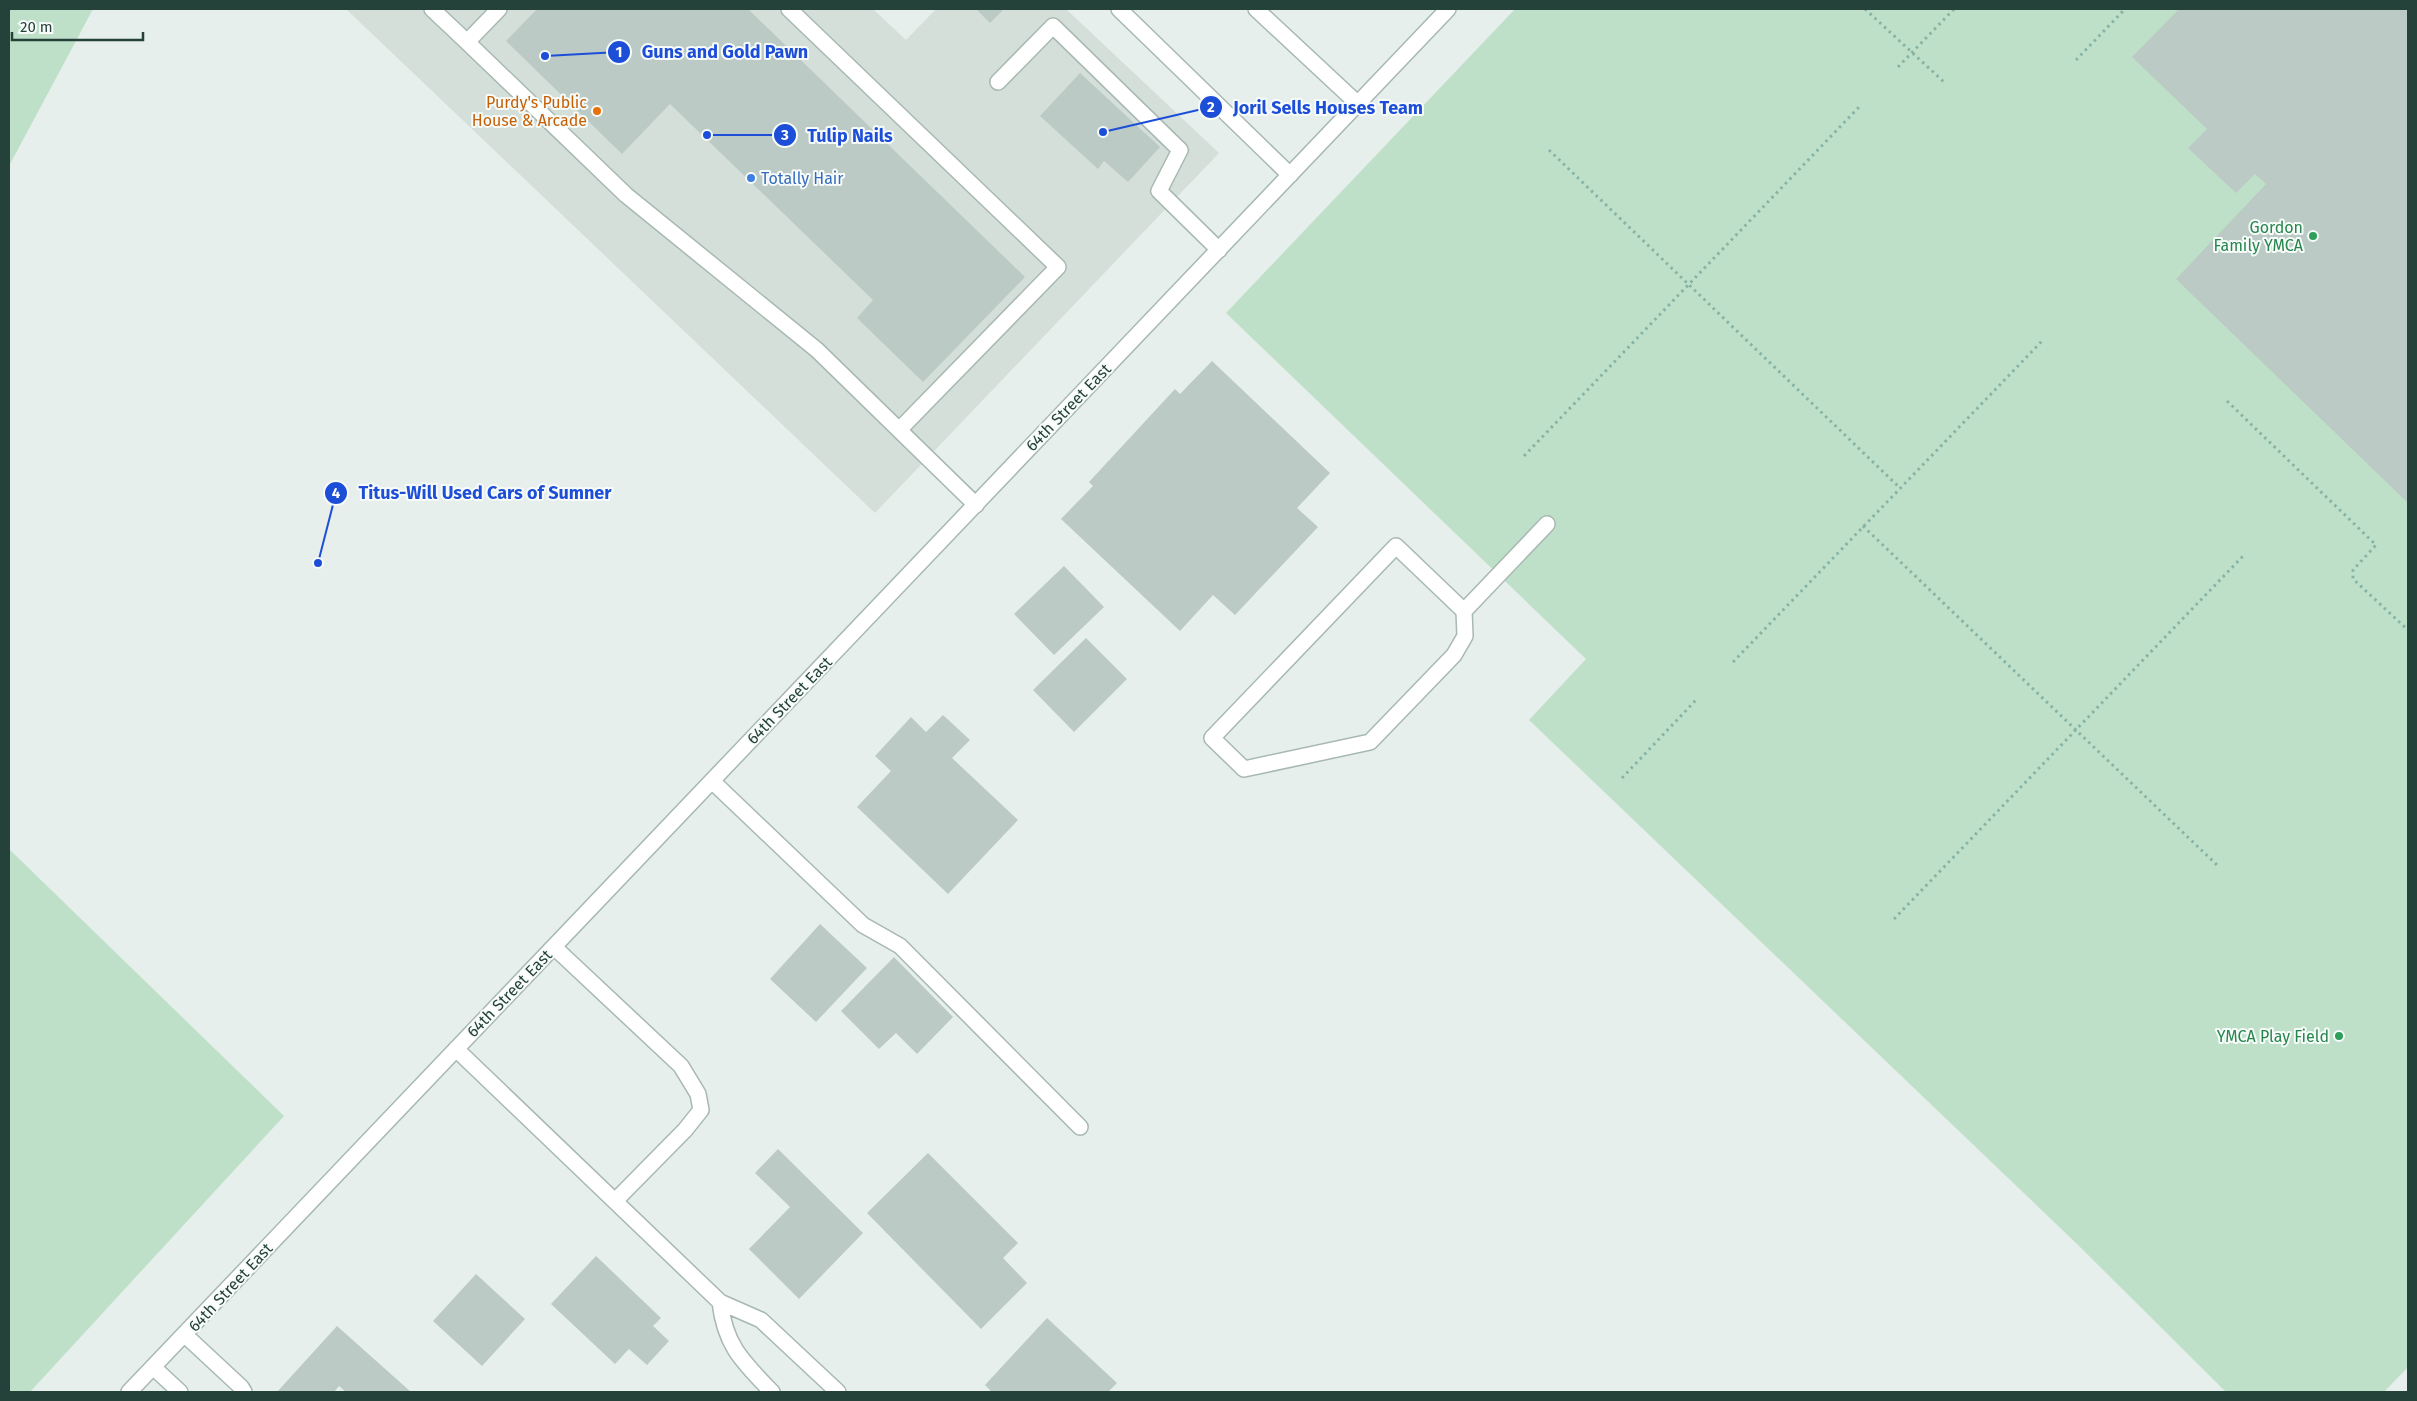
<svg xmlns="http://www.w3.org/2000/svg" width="2417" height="1401" font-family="'Fira Sans',sans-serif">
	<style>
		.built { fill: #d4dfda }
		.green { fill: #bfe0c8 }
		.building { fill: #bbcac4 }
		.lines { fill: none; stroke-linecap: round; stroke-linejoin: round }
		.service-casing { stroke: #a8b8b2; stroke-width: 18 }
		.minor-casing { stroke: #a8b8b2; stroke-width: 18 }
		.tertiary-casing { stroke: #a8b8b2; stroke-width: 18 }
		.path { stroke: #86b3a5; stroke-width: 3; stroke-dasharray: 2.5 4; stroke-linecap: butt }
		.service { stroke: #fff; stroke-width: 15 }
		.minor { stroke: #fff; stroke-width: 15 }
		.tertiary { stroke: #fff; stroke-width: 15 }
		.food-dot { fill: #e8710a; stroke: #f7fbf9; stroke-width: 2 }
		.shop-dot { fill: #3f7fe0; stroke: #f7fbf9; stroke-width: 2 }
		.leisure-dot { fill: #2e9e5b; stroke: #f7fbf9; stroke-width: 2 }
		.labels { text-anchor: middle; stroke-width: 4; stroke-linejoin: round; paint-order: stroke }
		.food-label { font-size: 16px; fill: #c56008; stroke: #f7fbf9; text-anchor: end }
		.shop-label { font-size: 16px; fill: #366cbe; stroke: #f7fbf9; text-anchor: start }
		.leisure-label { font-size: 16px; fill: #27864d; stroke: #f7fbf9; text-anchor: end }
		.street-label { font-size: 16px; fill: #24423a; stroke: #f7fbf9 }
		.leader { fill: none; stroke: #1d4ed8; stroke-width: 2 }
		.callout-dot { fill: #1d4ed8; stroke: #f7fbf9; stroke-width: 2 }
		.mark-label { font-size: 15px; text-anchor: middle; font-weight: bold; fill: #fff }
		.callout-label { font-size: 18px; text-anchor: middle; font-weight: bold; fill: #1d4ed8; stroke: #f7fbf9; stroke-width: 4; stroke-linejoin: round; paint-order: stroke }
	</style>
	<rect width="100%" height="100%" fill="#e6efeb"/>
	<path class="built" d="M 346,9 L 873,9 L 906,40 L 936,9 L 1066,9 L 1219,153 L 875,513 Z"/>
	<path class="green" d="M 9,9 L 93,9 L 9,166 Z
		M 1515,9 L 2408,9 L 2408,1367 L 2384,1392 L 2226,1392 L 2076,1243 L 1529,720 L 1586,659 L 1226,313 Z
		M 9,849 L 284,1116 L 30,1392 L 9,1392 Z"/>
	<path class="building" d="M 537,9 L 748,9 L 1025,277 L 923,382 L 857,318 L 873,300 L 670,104 L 622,154 L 506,41 Z
		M 976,9 L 1004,9 L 990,23 Z
		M 2179,9 L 2408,9 L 2408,503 L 2176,279 L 2266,184 L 2255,174 L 2236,193 L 2188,148 L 2207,129 L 2132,57 Z
		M 1080,73 L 1160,147 L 1128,182 L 1104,161 L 1098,169 L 1040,116 Z
		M 1212,361 L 1330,473 L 1297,508 L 1318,527 L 1235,615 L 1213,595 L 1180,631 L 1061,519 L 1093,486 L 1089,482 L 1175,389 L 1180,394 Z
		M 1064,566 L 1104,607 L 1054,655 L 1014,614 Z
		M 1086,638 L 1127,679 L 1074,732 L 1033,690 Z
		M 943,715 L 970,740 L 952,758 L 1018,820 L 948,894 L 857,807 L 891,771 L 875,756 L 911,717 L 926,732 Z
		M 820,924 L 867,968 L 816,1022 L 770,979 Z
		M 894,957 L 953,1017 L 917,1054 L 896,1033 L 879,1049 L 841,1011 Z
		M 778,1149 L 863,1233 L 799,1299 L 749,1249 L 790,1207 L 755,1173 Z
		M 928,1153 L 1018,1243 L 1003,1258 L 1027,1283 L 981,1329 L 867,1213 Z
		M 596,1256 L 661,1318 L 653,1326 L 669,1341 L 647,1365 L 629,1349 L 615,1364 L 551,1304 Z
		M 476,1274 L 525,1319 L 482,1366 L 433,1321 Z
		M 1047,1318 L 1117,1383 L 1108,1392 L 992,1392 L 985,1385 Z
		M 337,1326 L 411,1392 L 346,1392 L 339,1386 L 334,1392 L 277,1392 Z"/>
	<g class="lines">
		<defs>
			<path id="service" d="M 432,9 L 467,42
				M 499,9 L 467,42 L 626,195 L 817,350 L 976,505
				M 789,9 L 1058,267 L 899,430
				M 1256,9 L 1358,104
				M 998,82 L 1053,26 L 1180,150 L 1159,191 L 1219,250
				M 1464,611 L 1396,546 L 1212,738 L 1244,769 L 1370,742 L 1454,655 L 1465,636 L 1464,611 L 1547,524
				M 712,781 L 863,925 L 900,946 L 1080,1127
				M 554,947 L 681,1066 L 698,1094 L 701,1110 L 685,1130 L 615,1201
				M 456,1049 L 720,1302 L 761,1320 L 838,1392
				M 720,1302 C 725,1346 743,1362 772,1392
				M 185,1335 L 241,1387 L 244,1392
				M 153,1367 L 180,1392"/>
			<path id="minor" d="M 1119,9 L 1290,175"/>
			<path id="tertiary" d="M 129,1392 L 1448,9"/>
		</defs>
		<use href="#service" class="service-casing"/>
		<use href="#minor" class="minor-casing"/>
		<use href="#tertiary" class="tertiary-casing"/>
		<path class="path" d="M 1865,9 L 1944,82
			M 2076,60 L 2125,9
			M 1898,67 L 1954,9
			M 1549,150 L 1900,488
			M 2227,401 L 2376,545 L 2353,570 L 2353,579 L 2408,630
			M 1524,456 L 1860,106
			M 1863,526 L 2218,866
			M 1733,662 L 2043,340
			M 1622,778 L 1696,700
			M 1894,919 L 2244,555"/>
		<use href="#service" class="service"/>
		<use href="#minor" class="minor"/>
		<use href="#tertiary" class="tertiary"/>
	</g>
	<circle class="food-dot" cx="597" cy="111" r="5"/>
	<circle class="shop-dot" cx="751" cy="178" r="5"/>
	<g class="leisure-dot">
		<circle cx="2313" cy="236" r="5"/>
		<circle cx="2339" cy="1036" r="5"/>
	</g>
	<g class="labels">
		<g class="food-label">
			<text x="587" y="108">Purdy's Public<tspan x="587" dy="18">House &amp; Arcade</tspan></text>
		</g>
		<g class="shop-label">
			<text x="761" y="184">Totally Hair</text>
		</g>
		<g class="leisure-label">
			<text x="2303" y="233">Gordon<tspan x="2303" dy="18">Family YMCA</tspan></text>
			<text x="2329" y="1042">YMCA Play Field</text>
		</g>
		<g class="street-label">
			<text transform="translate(1068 407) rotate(-46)" y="6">64th Street East</text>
			<text transform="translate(789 700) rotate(-46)" y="6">64th Street East</text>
			<text transform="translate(509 993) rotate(-46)" y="6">64th Street East</text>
			<text transform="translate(230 1287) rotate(-47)" y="6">64th Street East</text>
		</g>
	</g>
	<path class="leader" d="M545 56L619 52M1103 132L1211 107M707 135L785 135M318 563L336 493"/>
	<g class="callout-dot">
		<circle cx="545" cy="56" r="5"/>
		<circle cx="1103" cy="132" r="5"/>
		<circle cx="707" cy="135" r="5"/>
		<circle cx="318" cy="563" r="5"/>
		<circle cx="619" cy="52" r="12"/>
		<circle cx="1211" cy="107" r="12"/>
		<circle cx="785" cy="135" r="12"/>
		<circle cx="336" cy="493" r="12"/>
	</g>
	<g class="mark-label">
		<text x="619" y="57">1</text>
		<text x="1211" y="112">2</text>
		<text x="785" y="140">3</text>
		<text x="336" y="498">4</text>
	</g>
	<g class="callout-label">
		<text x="725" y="58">Guns and Gold Pawn</text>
		<text x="1328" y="114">Joril Sells Houses Team</text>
		<text x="850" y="142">Tulip Nails</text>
		<text x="485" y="499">Titus-Will Used Cars of Sumner</text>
	</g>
	<rect width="2417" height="1401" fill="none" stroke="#24423a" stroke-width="20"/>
	<path d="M12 32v8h131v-8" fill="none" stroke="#24423a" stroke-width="2.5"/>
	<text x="20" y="32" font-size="15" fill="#24423a" stroke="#f7fbf9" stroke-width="4" paint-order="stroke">20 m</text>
</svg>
